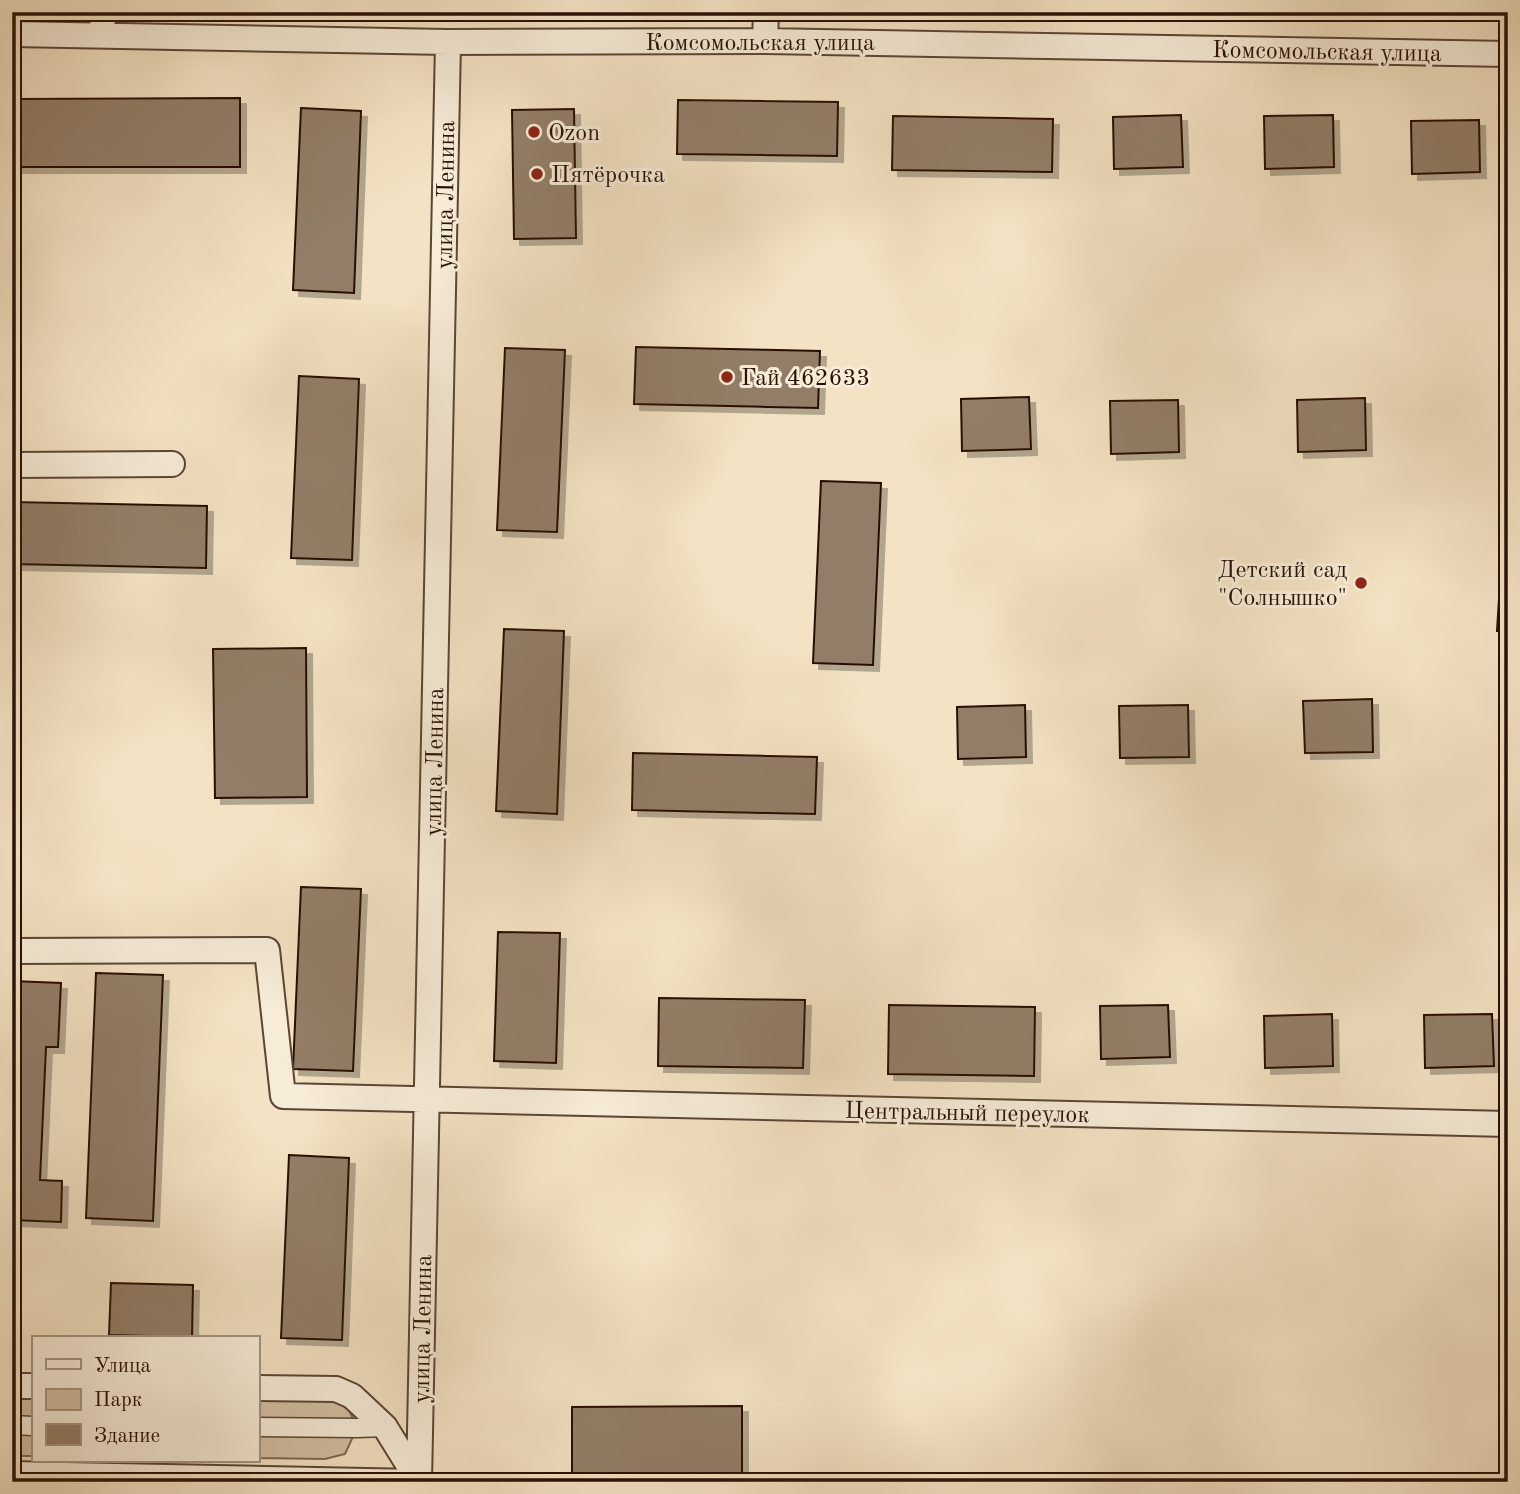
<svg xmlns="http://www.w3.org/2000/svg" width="1520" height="1494" font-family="'Old Standard TT',serif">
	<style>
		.green { fill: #d1bea3; stroke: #7d6854; stroke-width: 2 }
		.building { fill: #927e68; stroke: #291106; stroke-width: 2; filter: url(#shadow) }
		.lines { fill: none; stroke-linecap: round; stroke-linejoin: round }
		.pedestrian-casing { stroke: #5c4535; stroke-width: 21 }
		.minor-casing { stroke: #5c4535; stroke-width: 28 }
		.pedestrian { stroke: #f7ecd8; stroke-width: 18 }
		.minor { stroke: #f7ecd8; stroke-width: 24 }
		.poi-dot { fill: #8f2418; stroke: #f7ecd8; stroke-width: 2.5 }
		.labels { text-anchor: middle; stroke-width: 6; stroke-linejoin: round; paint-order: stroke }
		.street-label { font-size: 24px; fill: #291106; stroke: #f7ecd8 }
		.poi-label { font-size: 24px; fill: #291106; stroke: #f7ecd8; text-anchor: start }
	</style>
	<defs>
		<filter id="shadow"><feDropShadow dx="6" dy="6" stdDeviation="0" flood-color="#0004"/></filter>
	</defs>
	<rect width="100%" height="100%" fill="#f3e2c3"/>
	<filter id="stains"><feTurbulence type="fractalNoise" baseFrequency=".00286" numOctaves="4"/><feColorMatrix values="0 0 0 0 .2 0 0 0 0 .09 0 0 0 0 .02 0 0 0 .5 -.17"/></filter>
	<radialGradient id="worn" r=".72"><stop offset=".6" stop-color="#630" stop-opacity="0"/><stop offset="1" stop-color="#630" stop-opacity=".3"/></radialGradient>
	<path class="green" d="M 12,1393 L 33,1393 L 33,1456 L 12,1456 Z
		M 257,1395 L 325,1395 L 347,1405 L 357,1428 L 345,1454 L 325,1459 L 257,1458 Z"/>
	<path class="building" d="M 240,98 L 240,167 L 17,167 L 17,99 Z
		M 678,100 L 838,102 L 837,156 L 677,154 Z
		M 301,108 L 361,111 L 354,293 L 293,290 Z
		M 574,109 L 576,238 L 514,239 L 512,110 Z
		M 1181,115 L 1183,167 L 1114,169 L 1113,117 Z
		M 1333,115 L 1334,167 L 1265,169 L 1264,116 Z
		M 893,116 L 1053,119 L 1052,172 L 892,170 Z
		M 1479,120 L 1480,172 L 1412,174 L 1411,121 Z
		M 636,347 L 820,351 L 818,408 L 634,404 Z
		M 505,348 L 565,350 L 557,532 L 497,530 Z
		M 299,376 L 359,379 L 352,560 L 291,558 Z
		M 1029,397 L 1031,449 L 962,451 L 961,399 Z
		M 1365,398 L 1366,450 L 1298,452 L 1297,400 Z
		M 1178,400 L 1179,452 L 1111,454 L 1110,401 Z
		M 821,481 L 881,483 L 873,665 L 813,663 Z
		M 12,502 L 207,506 L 206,568 L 12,564 Z
		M 1503,535 L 1508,536 L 1508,631 L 1497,631 Z
		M 504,629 L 564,631 L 557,814 L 496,811 Z
		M 306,648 L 307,797 L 215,798 L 213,649 Z
		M 1372,699 L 1373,752 L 1305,753 L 1303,701 Z
		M 1025,705 L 1026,757 L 958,759 L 957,707 Z
		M 1188,705 L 1189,757 L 1120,758 L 1119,706 Z
		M 633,753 L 817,757 L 815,814 L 632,810 Z
		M 301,887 L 361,889 L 353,1071 L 293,1069 Z
		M 498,932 L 560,933 L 556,1063 L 494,1061 Z
		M 96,973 L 163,975 L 153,1221 L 86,1218 Z
		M 12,981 L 61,983 L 58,1047 L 46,1047 L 40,1180 L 62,1181 L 61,1222 L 12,1220 Z
		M 659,998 L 805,1000 L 803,1068 L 658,1066 Z
		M 889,1005 L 1035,1007 L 1034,1076 L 888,1074 Z
		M 1168,1005 L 1170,1057 L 1101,1059 L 1100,1006 Z
		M 1332,1014 L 1333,1066 L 1265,1068 L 1264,1016 Z
		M 1492,1014 L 1494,1066 L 1425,1068 L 1424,1015 Z
		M 289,1155 L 349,1158 L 342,1340 L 281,1338 Z
		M 111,1283 L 193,1285 L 192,1337 L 109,1335 Z
		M 12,1294 L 15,1295 L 14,1347 L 12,1347 Z
		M 742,1406 L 742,1477 L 572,1479 L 572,1407 Z"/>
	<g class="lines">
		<defs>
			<path id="pedestrian" d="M 12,1425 L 33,1426
				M 257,1427 L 357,1428 L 385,1427"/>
			<path id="minor" d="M 12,34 L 448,42 L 765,41 L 1508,54
				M 102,34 L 103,12
				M 765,41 L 766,12
				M 12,465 L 172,464
				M 12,951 L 267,950 L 283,1096 L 1508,1124
				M 12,1386 L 33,1386
				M 257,1388 L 336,1389 L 352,1396 L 385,1427 L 419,1482
				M 12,1474 L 416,1482
				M 419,1482 L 448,42"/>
		</defs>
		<use href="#pedestrian" class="pedestrian-casing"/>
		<use href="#minor" class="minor-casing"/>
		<use href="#pedestrian" class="pedestrian"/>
		<use href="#minor" class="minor"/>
	</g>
	<g class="poi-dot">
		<circle cx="534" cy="132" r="7"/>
		<circle cx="537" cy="174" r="7"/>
		<circle cx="727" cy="377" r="7"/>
		<circle cx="1361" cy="583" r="7"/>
	</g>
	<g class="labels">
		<g class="street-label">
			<text x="760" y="50">Комсомольская улица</text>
			<text transform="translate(1327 51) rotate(1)" y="8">Комсомольская улица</text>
			<text transform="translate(445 195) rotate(-89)" y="8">улица Ленина</text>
			<text transform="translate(434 762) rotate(-89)" y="8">улица Ленина</text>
			<text transform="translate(967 1112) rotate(1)" y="8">Центральный переулок</text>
			<text transform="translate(422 1329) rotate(-89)" y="8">улица Ленина</text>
		</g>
		<g class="poi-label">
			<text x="548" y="140">Ozon</text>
			<text x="551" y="182">Пятёрочка</text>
			<text x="741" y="385">Гай 462633</text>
			<text x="1347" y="577" text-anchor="end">Детский сад<tspan x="1347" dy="28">"Солнышко"</tspan></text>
		</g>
	</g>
	<rect width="1520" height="1494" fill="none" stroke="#f3e2c3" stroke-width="42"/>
	<rect x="14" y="14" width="1492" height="1466" fill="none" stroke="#291106" stroke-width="3.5"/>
	<rect x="21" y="21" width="1478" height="1452" fill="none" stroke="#291106" stroke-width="2"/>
	<rect x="32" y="1336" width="228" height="126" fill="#f7ecd8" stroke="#a59484" stroke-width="2"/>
	<rect x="46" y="1359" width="35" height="10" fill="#f7ecd8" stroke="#a59484" stroke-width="2"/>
	<text x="94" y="1372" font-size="21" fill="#291106">Улица</text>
	<rect x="46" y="1389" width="35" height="21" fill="#d1bea3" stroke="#a59484" stroke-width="2"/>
	<text x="94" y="1406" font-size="21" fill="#291106">Парк</text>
	<rect x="46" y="1424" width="35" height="21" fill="#927e68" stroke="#a59484" stroke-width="2"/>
	<text x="94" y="1442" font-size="21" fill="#291106">Здание</text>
	<rect width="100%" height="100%" filter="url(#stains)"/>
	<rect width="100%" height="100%" fill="url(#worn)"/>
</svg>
